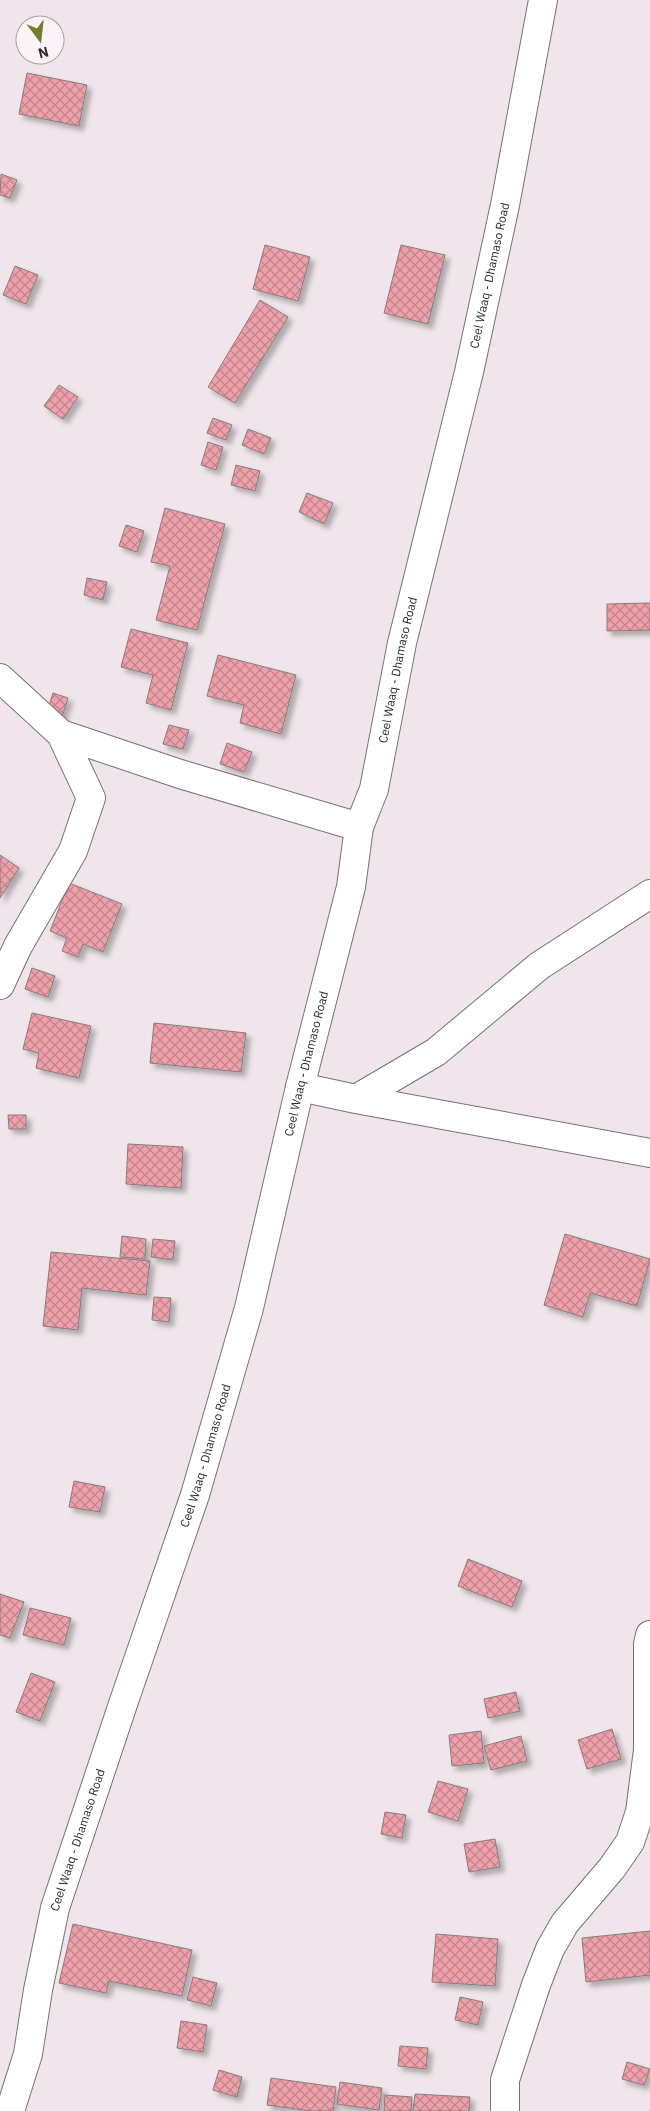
<svg xmlns="http://www.w3.org/2000/svg" width="650" height="2111" font-family="'IBM Plex Sans',sans-serif">
	<style>
		.building { fill: url(#building-cross-hatch); stroke: #867c7d; filter: url(#shadow) }
		.lines { fill: none; stroke-linecap: round; stroke-linejoin: round }
		.street-casing { stroke: #7a7175; stroke-width: 30 }
		.secondary-casing { stroke: #7a7175; stroke-width: 30 }
		.street { stroke: #fff; stroke-width: 28 }
		.secondary { stroke: #fff; stroke-width: 28 }
		.labels { text-anchor: middle; stroke-width: 4; stroke-linejoin: round; paint-order: stroke }
		.street-label { font-size: 12px; fill: #2e2a2c; stroke: #fcf2f7 }
	</style>
	<defs>
		<pattern id="building-cross-hatch" width="8" height="8" patternUnits="userSpaceOnUse" patternTransform="scale(1.25)"><rect width="8" height="8" fill="#efa1ab"/><path d="M0 0l8 8M0 8l8-8" fill="none" stroke="#c2838b"/></pattern>
		<filter id="shadow"><feDropShadow dx="4.5" dy="4.5" stdDeviation="2.5" flood-color="#0004"/></filter>
	</defs>
	<rect width="100%" height="100%" fill="#efe5ea"/>
	<path class="building" d="M 27,73 L 87,85 L 79,126 L 19,114 Z
		M 1,174 L 17,180 L 10,198 L 0,195 Z
		M 265,245 L 310,257 L 298,301 L 253,289 Z
		M 401,245 L 445,255 L 428,324 L 384,313 Z
		M 15,266 L 38,275 L 26,304 L 3,295 Z
		M 260,300 L 288,317 L 235,403 L 208,387 Z
		M 59,385 L 78,397 L 63,419 L 44,406 Z
		M 213,418 L 232,425 L 226,440 L 207,433 Z
		M 248,429 L 271,438 L 264,454 L 242,445 Z
		M 208,442 L 223,447 L 216,470 L 201,465 Z
		M 236,465 L 260,471 L 255,491 L 231,485 Z
		M 307,493 L 333,503 L 324,524 L 299,512 Z
		M 165,508 L 225,524 L 197,630 L 156,620 L 170,566 L 151,562 Z
		M 126,525 L 144,531 L 137,552 L 119,546 Z
		M 87,578 L 107,582 L 103,600 L 84,595 Z
		M 650,603 L 650,630 L 607,631 L 607,604 Z
		M 131,629 L 188,643 L 171,710 L 146,703 L 153,675 L 121,667 Z
		M 218,655 L 296,675 L 281,734 L 240,723 L 244,705 L 207,696 Z
		M 53,693 L 68,698 L 61,720 L 46,715 Z
		M 169,725 L 189,730 L 183,749 L 163,744 Z
		M 227,743 L 252,752 L 244,772 L 220,764 Z
		M 0,855 L 19,868 L 0,898 Z
		M 69,883 L 122,904 L 103,952 L 83,944 L 78,957 L 62,951 L 67,938 L 50,931 Z
		M 32,968 L 55,976 L 48,997 L 25,989 Z
		M 32,1013 L 91,1026 L 79,1078 L 36,1068 L 39,1053 L 23,1049 Z
		M 154,1023 L 246,1033 L 241,1072 L 150,1063 Z
		M 8,1115 L 26,1115 L 26,1129 L 9,1129 Z
		M 128,1144 L 183,1147 L 181,1188 L 126,1184 Z
		M 565,1234 L 650,1259 L 637,1306 L 590,1293 L 583,1317 L 544,1305 Z
		M 122,1236 L 146,1239 L 145,1259 L 120,1257 Z
		M 153,1239 L 175,1241 L 173,1260 L 151,1257 Z
		M 51,1252 L 150,1261 L 146,1295 L 82,1288 L 78,1330 L 43,1326 Z
		M 154,1297 L 171,1298 L 169,1322 L 152,1320 Z
		M 74,1481 L 105,1487 L 100,1512 L 69,1507 Z
		M 468,1559 L 522,1581 L 512,1607 L 458,1586 Z
		M 0,1594 L 24,1602 L 10,1638 L 0,1635 Z
		M 30,1608 L 71,1618 L 64,1645 L 23,1635 Z
		M 31,1673 L 55,1682 L 40,1721 L 16,1712 Z
		M 516,1692 L 520,1711 L 488,1718 L 484,1699 Z
		M 612,1729 L 621,1759 L 587,1769 L 578,1740 Z
		M 481,1731 L 484,1763 L 452,1766 L 449,1735 Z
		M 521,1736 L 527,1761 L 491,1770 L 484,1746 Z
		M 438,1781 L 468,1789 L 458,1821 L 428,1812 Z
		M 385,1812 L 406,1815 L 402,1838 L 381,1834 Z
		M 495,1839 L 500,1867 L 469,1872 L 464,1844 Z
		M 73,1924 L 192,1950 L 182,1996 L 109,1981 L 106,1993 L 59,1983 Z
		M 650,1931 L 650,1975 L 586,1982 L 582,1938 Z
		M 436,1934 L 498,1939 L 495,1986 L 432,1982 Z
		M 193,1977 L 217,1983 L 211,2006 L 187,2000 Z
		M 460,1997 L 483,2002 L 478,2025 L 455,2020 Z
		M 181,2021 L 207,2025 L 203,2052 L 177,2048 Z
		M 400,2046 L 428,2048 L 426,2069 L 398,2066 Z
		M 627,2062 L 650,2069 L 644,2085 L 622,2079 Z
		M 219,2070 L 242,2077 L 237,2097 L 213,2090 Z
		M 271,2078 L 336,2087 L 333,2111 L 312,2111 L 267,2105 Z
		M 340,2082 L 382,2088 L 379,2110 L 337,2104 Z
		M 415,2094 L 470,2097 L 469,2111 L 413,2111 Z
		M 385,2095 L 412,2097 L 411,2111 L 384,2111 Z"/>
	<g class="lines">
		<defs>
			<path id="street" d="M 0,678 L 61,734 L 180,774 L 359,827
				M 0,985 L 18,946 L 73,851 L 91,798 L 61,734
				M 300,1087 L 356,1099 L 650,1153
				M 356,1099 L 436,1052 L 539,966 L 650,894
				M 505,2111 L 505,2080 L 536,1985 L 550,1949 L 565,1923 L 612,1868 L 630,1842 L 640,1812 L 648,1750 L 648,1644 L 650,1635"/>
			<g id="secondary">
				<path id="s1" d="M 10,2111 L 28,2054 L 38,1990 L 55,1908 L 123,1704 L 195,1495 L 249,1308 L 300,1087 L 351,887 L 359,827 L 374,789 L 402,643 L 469,372 L 505,205 L 543,0"/>
			</g>
		</defs>
		<use href="#street" class="street-casing"/>
		<use href="#secondary" class="secondary-casing"/>
		<use href="#street" class="street"/>
		<use href="#secondary" class="secondary"/>
	</g>
	<g class="labels">
		<g class="street-label">
			<text dy="4" stroke="none"><textPath href="#s1" startOffset="1900">Ceel Waaq - Dhamaso Road</textPath></text>
			<text dy="4" stroke="none"><textPath href="#s1" startOffset="1495">Ceel Waaq - Dhamaso Road</textPath></text>
			<text dy="4" stroke="none"><textPath href="#s1" startOffset="1090">Ceel Waaq - Dhamaso Road</textPath></text>
			<text dy="4" stroke="none"><textPath href="#s1" startOffset="685">Ceel Waaq - Dhamaso Road</textPath></text>
			<text dy="4" stroke="none"><textPath href="#s1" startOffset="280">Ceel Waaq - Dhamaso Road</textPath></text>
		</g>
	</g>
	<g transform="translate(40 40) rotate(165)"><circle r="24" fill="#fcf2f7" stroke="#aaa2a6"/>
	<path d="M0-4L9 19L0 12L-9 19Z" fill="#6f7f2d"/>
	<text y="-8" font-size="14" font-weight="bold" text-anchor="middle" fill="#2e2a2c">N</text>
	</g>
</svg>
